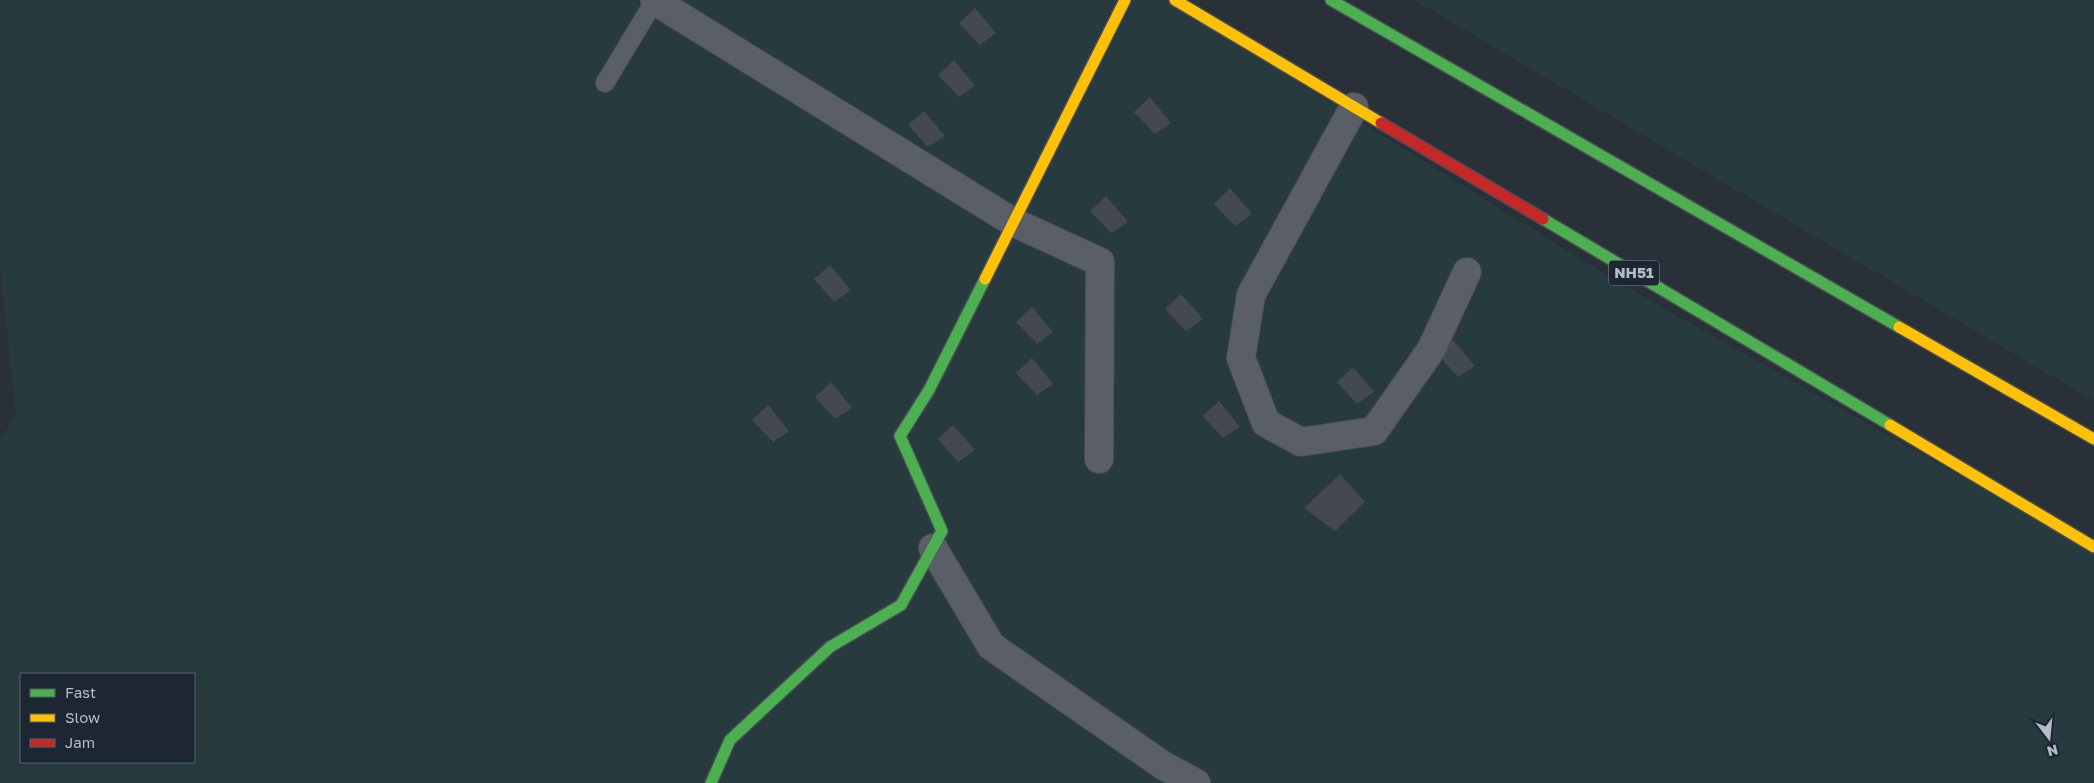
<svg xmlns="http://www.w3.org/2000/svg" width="2094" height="783" font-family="'Golos Text',sans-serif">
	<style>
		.green { fill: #273a3e; fill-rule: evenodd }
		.building { fill: #444950 }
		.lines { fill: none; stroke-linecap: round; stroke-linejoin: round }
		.lane-casing { stroke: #484c53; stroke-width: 20 }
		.street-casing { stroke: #484c53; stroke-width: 30 }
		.fast-casing { stroke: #484c53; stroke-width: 14 }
		.slow-casing { stroke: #484c53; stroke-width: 14 }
		.jam-casing { stroke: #484c53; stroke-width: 14 }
		.lane { stroke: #5a5e66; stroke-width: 18 }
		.street { stroke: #5a5e66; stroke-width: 28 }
		.fast { stroke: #4caf50; stroke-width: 11 }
		.slow { stroke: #ffc107; stroke-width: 11 }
		.jam { stroke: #c62828; stroke-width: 11 }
		.labels { text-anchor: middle; stroke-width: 5; stroke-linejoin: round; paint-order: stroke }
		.shield { fill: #1d2633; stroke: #878f9c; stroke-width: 1 }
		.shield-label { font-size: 15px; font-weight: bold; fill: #b4bcc9 }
	</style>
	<rect width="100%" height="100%" fill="#2a3038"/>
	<path class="green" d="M 0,0 L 1166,0 L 1614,280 L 2094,552 L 2094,783 L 0,783 L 0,440 L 16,415 L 0,268 ZM 21,674 L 194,674 L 194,762 L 21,762 Z
		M 1414,0 L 2094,0 L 2094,401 Z"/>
	<path class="building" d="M 975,8 L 996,33 L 980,45 L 959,23 Z
		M 954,60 L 975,86 L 959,97 L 938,75 Z
		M 1150,97 L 1171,123 L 1155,134 L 1134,112 Z
		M 924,111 L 945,136 L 928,147 L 908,125 Z
		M 1230,188 L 1252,214 L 1235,226 L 1214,204 Z
		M 1106,196 L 1128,222 L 1111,233 L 1090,211 Z
		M 830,265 L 851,290 L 834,302 L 814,279 Z
		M 1181,294 L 1203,319 L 1186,331 L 1165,309 Z
		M 1032,307 L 1053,332 L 1037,344 L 1016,322 Z
		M 1453,340 L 1475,366 L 1458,377 L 1438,355 Z
		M 1032,358 L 1053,384 L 1037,395 L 1016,373 Z
		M 1353,367 L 1374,392 L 1357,404 L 1337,382 Z
		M 831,382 L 852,408 L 835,419 L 815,397 Z
		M 1219,401 L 1240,427 L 1223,438 L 1203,416 Z
		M 768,405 L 789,431 L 773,442 L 752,420 Z
		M 953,425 L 975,450 L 958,462 L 938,439 Z
		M 1340,474 L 1365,502 L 1335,531 L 1304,508 Z"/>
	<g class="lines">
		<defs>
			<path id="lane" d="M 605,83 L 655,0"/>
			<path id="street" d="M 655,1 L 1013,222 L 1100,262 L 1099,459
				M 1354,107 L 1251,295 L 1241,358 L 1266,423 L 1301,442 L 1374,431 L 1431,350 L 1467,272
				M 933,548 L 991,646 L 1164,766 L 1196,783"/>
			<path id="fast" d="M 1331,0 L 1899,327
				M 1543,219 L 1890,425
				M 711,783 L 730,740 L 830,647 L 901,605 L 942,531 L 900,436 L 929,390 L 985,279"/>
			<path id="slow" d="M 1175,0 L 1381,123
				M 985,279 L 1125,0
				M 1899,327 L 2094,439
				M 1890,425 L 2094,547"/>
			<path id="jam" d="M 1381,123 L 1543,219"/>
		</defs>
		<use href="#lane" class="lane-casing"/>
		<use href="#street" class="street-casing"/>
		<use href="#fast" class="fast-casing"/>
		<use href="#slow" class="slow-casing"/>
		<use href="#jam" class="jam-casing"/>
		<use href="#lane" class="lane"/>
		<use href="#street" class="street"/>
		<use href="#fast" class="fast"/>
		<use href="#slow" class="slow"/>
		<use href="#jam" class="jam"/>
	</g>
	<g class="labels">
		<rect class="shield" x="1609" y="260.5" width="50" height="25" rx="4"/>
		<g class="shield-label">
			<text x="1634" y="278">NH51</text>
		</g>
	</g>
	<rect x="20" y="673" width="175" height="90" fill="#1d2633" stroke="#59626f"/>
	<rect x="30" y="689" width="25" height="8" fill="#4caf50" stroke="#59626f"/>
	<text x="65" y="698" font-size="15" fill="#b4bcc9">Fast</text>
	<rect x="30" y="714" width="25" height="8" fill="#ffc107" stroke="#59626f"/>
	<text x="65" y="723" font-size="15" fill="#b4bcc9">Slow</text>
	<rect x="30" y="739" width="25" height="8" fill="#c62828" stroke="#59626f"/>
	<text x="65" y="748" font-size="15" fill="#b4bcc9">Jam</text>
	<g transform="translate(2049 738) rotate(164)" stroke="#1d2633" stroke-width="4" paint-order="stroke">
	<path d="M0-4L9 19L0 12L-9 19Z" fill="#b4bcc9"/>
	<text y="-8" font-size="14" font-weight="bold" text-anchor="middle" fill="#b4bcc9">N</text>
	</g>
</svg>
